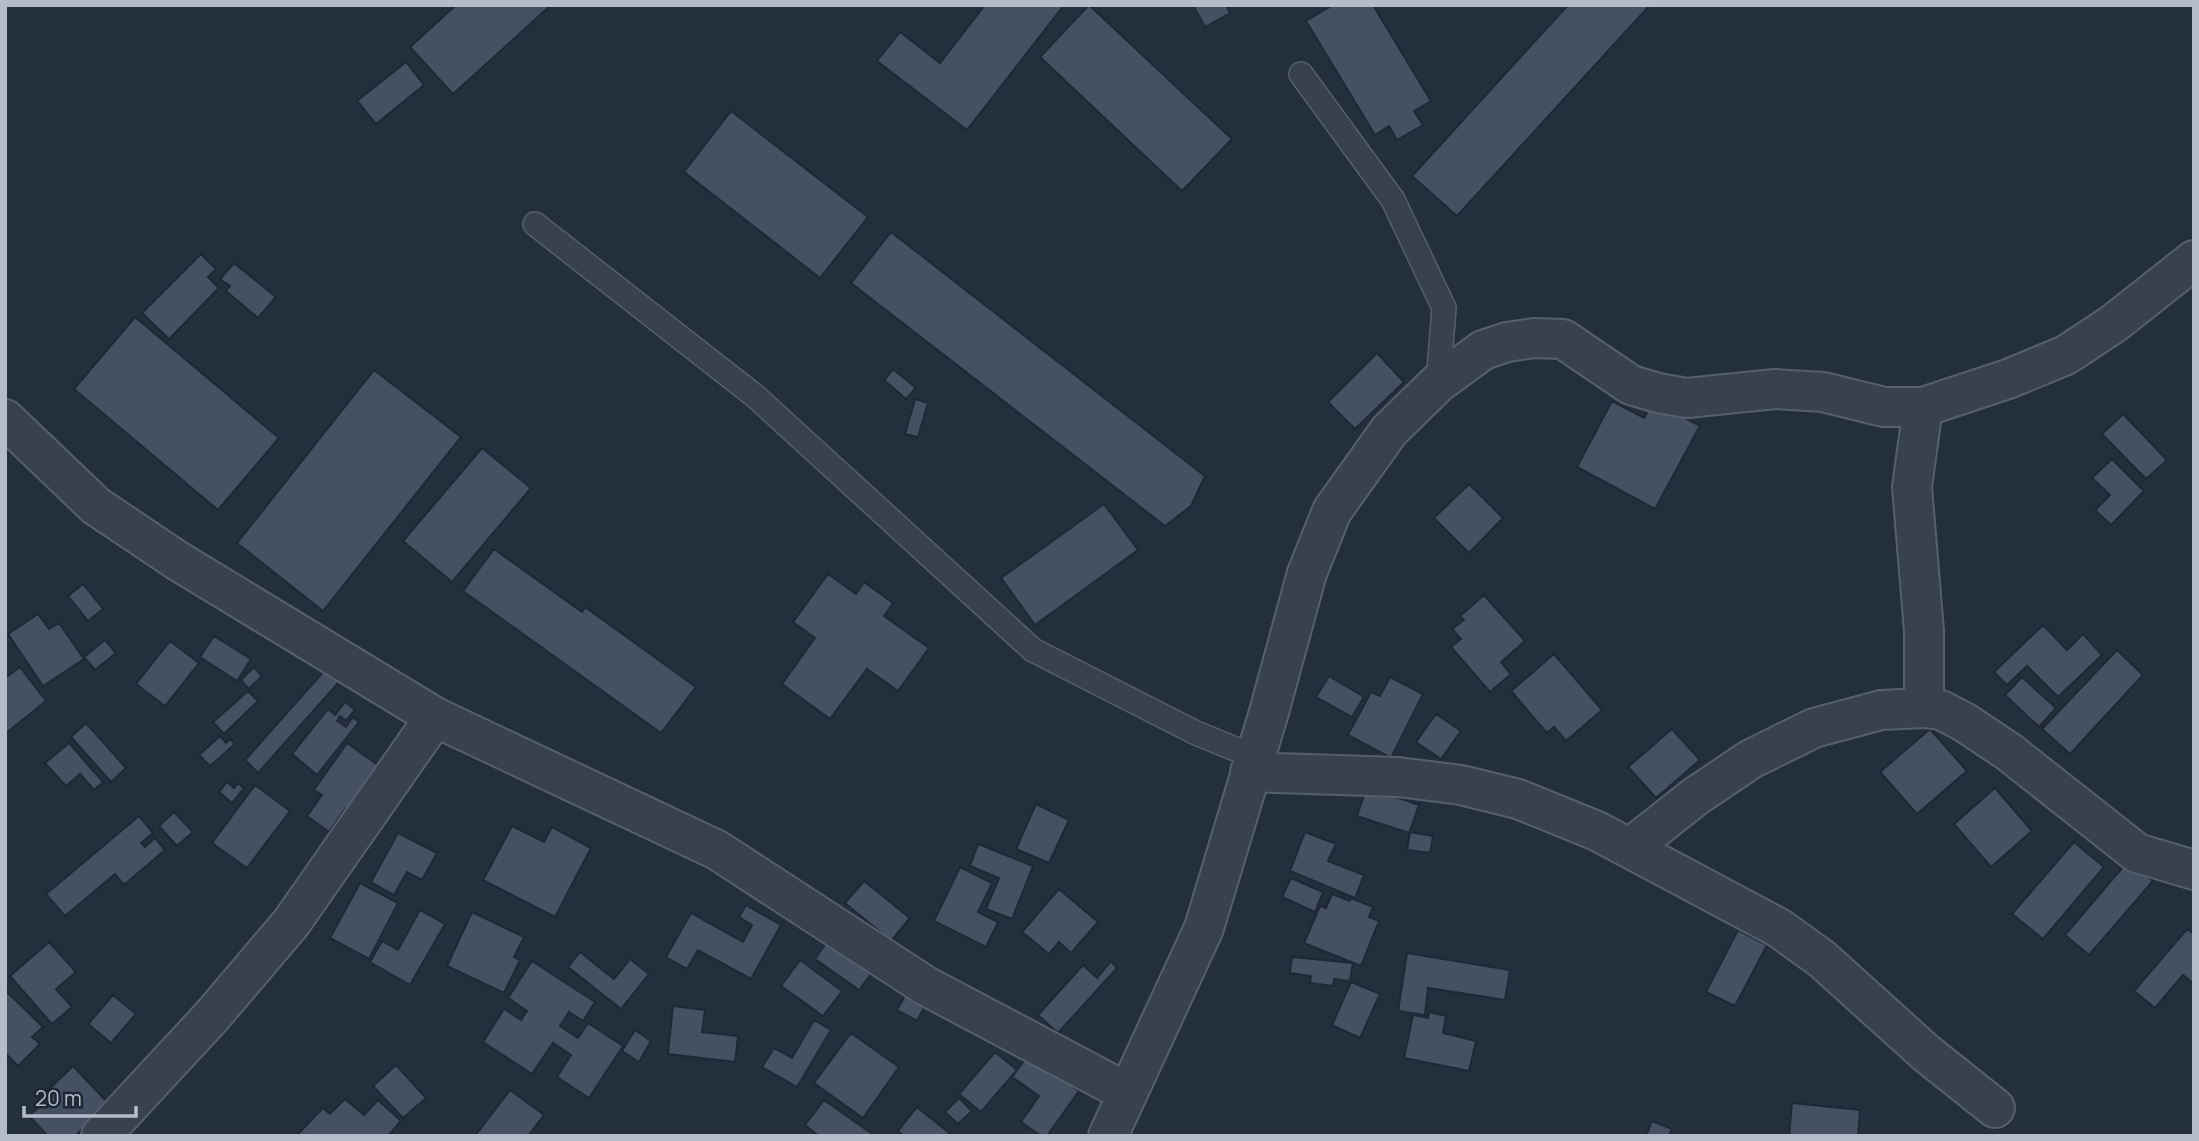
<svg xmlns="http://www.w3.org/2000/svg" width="2199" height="1141" font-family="Manrope,sans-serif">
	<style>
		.building { fill: #455162; stroke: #1f2835; stroke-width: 2 }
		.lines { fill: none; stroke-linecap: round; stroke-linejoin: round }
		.service-casing { stroke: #565f6c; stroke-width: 26 }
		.minor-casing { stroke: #565f6c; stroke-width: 42 }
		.service { stroke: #38414e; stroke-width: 23 }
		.minor { stroke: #38414e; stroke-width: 38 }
	</style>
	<rect width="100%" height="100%" fill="#242f3e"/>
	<path class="building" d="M 456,5 L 551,5 L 453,94 L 410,47 Z
		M 985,5 L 1064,5 L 967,130 L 877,61 L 900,32 L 940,63 Z
		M 1089,5 L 1232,139 L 1182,191 L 1040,57 Z
		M 1193,5 L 1226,5 L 1230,13 L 1205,27 Z
		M 1333,5 L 1373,5 L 1431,101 L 1414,111 L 1423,125 L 1397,140 L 1389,126 L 1375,135 L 1306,21 Z
		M 1568,5 L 1650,5 L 1457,216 L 1412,176 Z
		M 406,62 L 424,85 L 376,124 L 357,101 Z
		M 731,111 L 868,217 L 820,278 L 684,172 Z
		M 891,232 L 1205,476 L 1191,506 L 1165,526 L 851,283 Z
		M 201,254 L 216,269 L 208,277 L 219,288 L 169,339 L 142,313 Z
		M 234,263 L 276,297 L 258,318 L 226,291 L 230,286 L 220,279 Z
		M 135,317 L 279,438 L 218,510 L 74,389 Z
		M 1377,353 L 1404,382 L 1355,429 L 1328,402 Z
		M 893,369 L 916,388 L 906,399 L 884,380 Z
		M 374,370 L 461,437 L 323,611 L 237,543 Z
		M 915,399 L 928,403 L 918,437 L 905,434 Z
		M 1612,401 L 1644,418 L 1654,401 L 1700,426 L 1655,509 L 1577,467 Z
		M 2123,414 L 2167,460 L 2146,479 L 2102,434 Z
		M 482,448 L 531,488 L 452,582 L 403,541 Z
		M 2112,459 L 2144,491 L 2111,525 L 2095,510 L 2110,495 L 2092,478 Z
		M 1469,484 L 1503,518 L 1469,553 L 1434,518 Z
		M 1104,504 L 1138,550 L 1035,625 L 1001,578 Z
		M 494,549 L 582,612 L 585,607 L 696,687 L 661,733 L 463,591 Z
		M 828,574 L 856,594 L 864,582 L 893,603 L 884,616 L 929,648 L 898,691 L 867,669 L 830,719 L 782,684 L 815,638 L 793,622 Z
		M 83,584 L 103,609 L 88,621 L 68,596 Z
		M 1484,595 L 1525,641 L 1501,662 L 1511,674 L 1490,692 L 1451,647 L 1461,639 L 1452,629 L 1464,620 L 1460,616 Z
		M 38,614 L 49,629 L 59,623 L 84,659 L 43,686 L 8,634 Z
		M 2043,625 L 2067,650 L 2083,634 L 2102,655 L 2058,697 L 2027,666 L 2007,685 L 1994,672 Z
		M 214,636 L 251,659 L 237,681 L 200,657 Z
		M 105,640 L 116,653 L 95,670 L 84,657 Z
		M 170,641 L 199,663 L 165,706 L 136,684 Z
		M 2117,650 L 2143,675 L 2070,754 L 2042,729 Z
		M 1554,654 L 1602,710 L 1566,741 L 1554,727 L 1547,733 L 1511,691 Z
		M 20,667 L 46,701 L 5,734 L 5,678 Z
		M 254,667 L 262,676 L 249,689 L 241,680 Z
		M 325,670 L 339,682 L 258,773 L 245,760 Z
		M 1329,676 L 1364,697 L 1352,717 L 1316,697 Z
		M 1390,677 L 1423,694 L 1391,758 L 1348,735 L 1371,692 L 1380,696 Z
		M 2022,677 L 2056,708 L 2039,727 L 2005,695 Z
		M 248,691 L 258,701 L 224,734 L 213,722 Z
		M 345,702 L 355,710 L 346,721 L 340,716 L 337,721 L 346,727 L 353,717 L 359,722 L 317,775 L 292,754 L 328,709 L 335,715 Z
		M 1436,714 L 1461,731 L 1441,759 L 1416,742 Z
		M 86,723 L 126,768 L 111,782 L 71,737 Z
		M 1672,729 L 1700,760 L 1656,798 L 1628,767 Z
		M 1930,729 L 1967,771 L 1917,814 L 1880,772 Z
		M 220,736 L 226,743 L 230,739 L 235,744 L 210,766 L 199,755 Z
		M 69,743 L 103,782 L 94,790 L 80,774 L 66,786 L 45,763 Z
		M 347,743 L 392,775 L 361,818 L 346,808 L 329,832 L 307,816 L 322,795 L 314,790 Z
		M 227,782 L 234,788 L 238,783 L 244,788 L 232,803 L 219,792 Z
		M 255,785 L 290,811 L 247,868 L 212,843 Z
		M 1367,787 L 1419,805 L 1409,833 L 1357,816 Z
		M 1995,788 L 2032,831 L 1991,867 L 1954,824 Z
		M 1036,804 L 1069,820 L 1049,863 L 1016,849 Z
		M 174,812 L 193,832 L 177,846 L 159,826 Z
		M 139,816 L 153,833 L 141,843 L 145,847 L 155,838 L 165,850 L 124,885 L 115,874 L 65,916 L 46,894 Z
		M 512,826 L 544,842 L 552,827 L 591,848 L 555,917 L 483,880 Z
		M 1305,832 L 1336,844 L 1328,861 L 1364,875 L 1355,898 L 1290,871 Z
		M 1410,832 L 1433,836 L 1430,853 L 1407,850 Z
		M 398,833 L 437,853 L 422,880 L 407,872 L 394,895 L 371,882 Z
		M 2074,842 L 2104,867 L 2043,939 L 2012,914 Z
		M 978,844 L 1033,866 L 1012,919 L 986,909 L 999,878 L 970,866 Z
		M 2128,861 L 2153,881 L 2089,955 L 2065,935 Z
		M 960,867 L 992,883 L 978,912 L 998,922 L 986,947 L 934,921 Z
		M 1291,878 L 1323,892 L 1315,912 L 1282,897 Z
		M 864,881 L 910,918 L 891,941 L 845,903 Z
		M 360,883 L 398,903 L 369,959 L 330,938 Z
		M 1059,889 L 1098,922 L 1071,953 L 1059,942 L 1049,954 L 1022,932 Z
		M 1332,894 L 1350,901 L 1351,898 L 1373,907 L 1369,917 L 1379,921 L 1361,966 L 1304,943 L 1320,906 L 1326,908 Z
		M 746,905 L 781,925 L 751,979 L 698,950 L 687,969 L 666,957 L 691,913 L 743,942 L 752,925 L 739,917 Z
		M 420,910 L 445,924 L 410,985 L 370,962 L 382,941 L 398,950 Z
		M 472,912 L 524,937 L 514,957 L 520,960 L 504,993 L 447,966 Z
		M 2187,929 L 2194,934 L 2194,984 L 2183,975 L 2155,1008 L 2134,991 Z
		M 1738,930 L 1767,945 L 1735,1006 L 1706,992 Z
		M 828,940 L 874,970 L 859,990 L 815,959 Z
		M 49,942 L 76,972 L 56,989 L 72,1007 L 52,1024 L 10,976 Z
		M 580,952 L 614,979 L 630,959 L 649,974 L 621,1009 L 568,967 Z
		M 1407,953 L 1510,970 L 1505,1000 L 1428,988 L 1425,1015 L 1398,1011 Z
		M 1292,957 L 1353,963 L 1350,981 L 1334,979 L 1333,986 L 1310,983 L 1311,976 L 1290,973 Z
		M 800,960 L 842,991 L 823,1016 L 781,986 Z
		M 532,961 L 595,1002 L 583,1021 L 569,1012 L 560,1026 L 578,1038 L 588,1023 L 623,1046 L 589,1098 L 557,1077 L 571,1055 L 553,1043 L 532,1074 L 483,1042 L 504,1009 L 521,1020 L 527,1011 L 508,998 Z
		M 1111,961 L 1117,968 L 1058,1033 L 1038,1015 L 1083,965 L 1097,978 Z
		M 1351,982 L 1380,994 L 1360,1038 L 1332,1025 Z
		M 5,990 L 43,1027 L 32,1037 L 40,1044 L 18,1066 L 5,1053 Z
		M 907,992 L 927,1002 L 917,1021 L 897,1010 Z
		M 113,995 L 136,1014 L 111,1043 L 88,1024 Z
		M 673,1006 L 705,1010 L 702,1032 L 738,1036 L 735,1062 L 668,1054 Z
		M 1429,1012 L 1446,1016 L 1443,1033 L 1476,1041 L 1469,1071 L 1404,1058 L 1413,1015 L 1428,1018 Z
		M 814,1020 L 831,1030 L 797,1087 L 762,1067 L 774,1048 L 792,1058 Z
		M 635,1030 L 651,1041 L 639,1062 L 622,1051 Z
		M 851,1033 L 899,1067 L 863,1118 L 814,1083 Z
		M 995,1052 L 1017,1070 L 981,1112 L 959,1094 Z
		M 1028,1055 L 1079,1091 L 1047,1136 L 1041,1136 L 1021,1122 L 1039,1096 L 1012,1077 Z
		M 396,1065 L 426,1098 L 403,1118 L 373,1086 Z
		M 73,1066 L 109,1104 L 75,1136 L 48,1136 L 29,1116 L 46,1100 L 42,1096 Z
		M 510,1090 L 544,1115 L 528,1136 L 475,1136 Z
		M 959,1098 L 972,1111 L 958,1124 L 945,1112 Z
		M 345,1099 L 364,1115 L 378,1100 L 401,1121 L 388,1136 L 296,1136 L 323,1108 L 330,1114 Z
		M 824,1100 L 875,1136 L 819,1136 L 805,1125 Z
		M 1792,1103 L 1860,1110 L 1858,1136 L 1789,1136 Z
		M 917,1107 L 953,1136 L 904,1136 L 898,1131 Z
		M 1652,1121 L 1672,1129 L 1669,1136 L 1646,1136 Z"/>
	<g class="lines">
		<defs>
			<path id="service" d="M 1301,74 L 1393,200 L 1444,308 L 1438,383
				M 535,224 L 755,396 L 1033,650 L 1196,733 L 1255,757"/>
			<path id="minor" d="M 1923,407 L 1912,487 L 1924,631 L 1924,708
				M 5,419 L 96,506 L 178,561 L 435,717 L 717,850 L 926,986 L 1128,1093
				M 1250,772 L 1398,777 L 1461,785 L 1518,799 L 1597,831 L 1779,928 L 1822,959 L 1926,1053 L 1995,1108
				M 1630,848 L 1696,796 L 1751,759 L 1814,728 L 1881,710 L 1924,708 L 1941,710 L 1964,722 L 2009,752 L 2137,853 L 2194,870
				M 101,1136 L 212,1016 L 291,923 L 435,717
				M 1108,1136 L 1204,928 L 1269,712 L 1307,573 L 1332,511 L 1389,431 L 1438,383 L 1483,350 L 1507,342 L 1534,338 L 1563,339 L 1631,385 L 1658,393 L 1687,398 L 1775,389 L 1823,392 L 1884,407 L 1923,407 L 2008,379 L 2066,355 L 2113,324 L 2194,260"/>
		</defs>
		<use href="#service" class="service-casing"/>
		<use href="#minor" class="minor-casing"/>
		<use href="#service" class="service"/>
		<use href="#minor" class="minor"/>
	</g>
	<rect width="2199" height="1141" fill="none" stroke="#b4bcc9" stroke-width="14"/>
	<path d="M24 1106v10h112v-10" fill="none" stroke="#b4bcc9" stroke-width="3.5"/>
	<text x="35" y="1106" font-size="21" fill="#b4bcc9" stroke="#1d2633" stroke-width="5" paint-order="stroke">20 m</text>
</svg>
